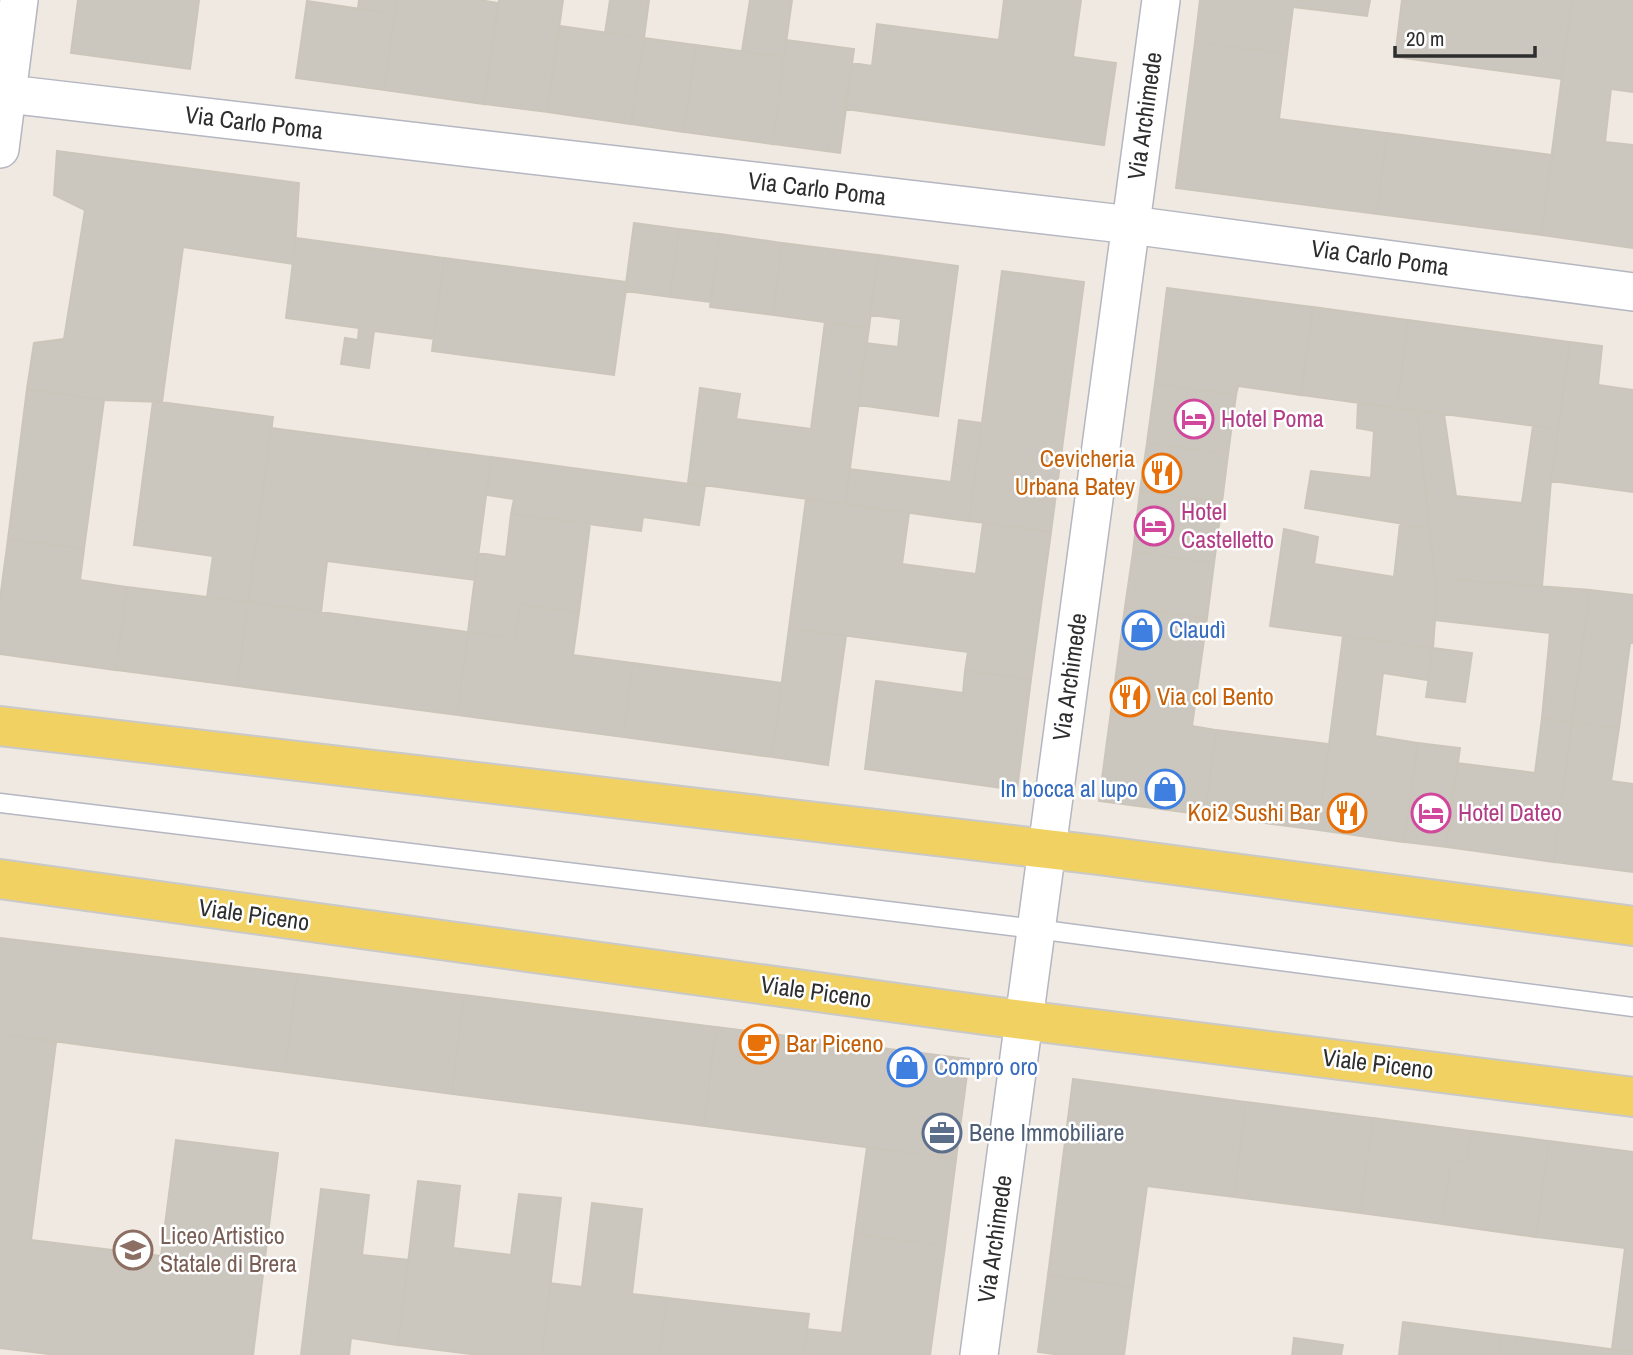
<svg xmlns="http://www.w3.org/2000/svg" width="1633" height="1355" font-family="'Archivo Narrow',sans-serif">
	<style>
		.building { fill: #cbc7bf; stroke: #cbc5ba; stroke-width: 2 }
		.lines { fill: none; stroke-linecap: round; stroke-linejoin: round }
		.lane-casing { stroke: #b4b7c1; stroke-width: 21 }
		.street-casing { stroke: #b4b7c1; stroke-width: 40 }
		.primary-casing { stroke: #c9c9c9; stroke-width: 42 }
		.lane { stroke: #fff; stroke-width: 18 }
		.street { stroke: #fff; stroke-width: 37 }
		.primary { stroke: #f2d163; stroke-width: 38 }
		.labels { text-anchor: middle; stroke-width: 5; stroke-linejoin: round; paint-order: stroke }
		.street-label { font-size: 24px; fill: #2e2e2e; stroke: #fff }
		.hotel-label { font-size: 24px; fill: #b23c85; stroke: #fff; text-anchor: start }
		.food-label { font-size: 24px; fill: #c56008; stroke: #fff; text-anchor: end }
		.shop-label { font-size: 24px; fill: #366cbe; stroke: #fff; text-anchor: start }
		.service-label { font-size: 24px; fill: #4e5e75; stroke: #fff; text-anchor: start }
		.education-label { font-size: 24px; fill: #785e54; stroke: #fff; text-anchor: start }
	</style>
	<rect width="100%" height="100%" fill="#efe9e1"/>
	<path class="building" d="M 78,0 L 199,0 L 190,69 L 71,53 Z
		M 359,0 L 397,0 L 395,14 L 358,8 Z
		M 397,0 L 479,0 L 498,3 L 484,104 L 384,90 Z
		M 499,0 L 563,0 L 547,112 L 484,104 Z
		M 610,0 L 649,0 L 644,38 L 605,33 Z
		M 750,0 L 792,0 L 784,57 L 742,51 Z
		M 1004,0 L 1081,0 L 1073,57 L 1116,63 L 1104,145 L 845,109 L 852,63 L 872,66 L 877,24 L 999,40 Z
		M 1200,0 L 1370,0 L 1367,16 L 1293,7 L 1287,54 L 1195,42 Z
		M 1402,0 L 1572,0 L 1561,79 L 1395,57 Z
		M 1572,0 L 1633,0 L 1633,92 L 1611,89 L 1605,142 L 1633,145 L 1633,248 L 1541,235 Z
		M 307,1 L 395,14 L 384,90 L 296,78 Z
		M 560,26 L 644,38 L 631,124 L 547,112 Z
		M 644,38 L 696,45 L 684,132 L 631,124 Z
		M 786,40 L 854,49 L 840,153 L 773,144 Z
		M 1195,42 L 1287,54 L 1279,119 L 1387,133 L 1377,214 L 1176,188 Z
		M 696,45 L 784,57 L 773,144 L 684,132 Z
		M 1387,133 L 1552,155 L 1541,235 L 1377,214 Z
		M 57,151 L 299,183 L 294,264 L 183,247 L 162,402 L 104,400 L 27,389 L 34,343 L 64,339 L 85,210 L 54,195 Z
		M 634,223 L 679,229 L 670,297 L 625,291 Z
		M 679,229 L 720,234 L 710,302 L 670,297 Z
		M 720,234 L 782,243 L 773,315 L 710,307 Z
		M 296,238 L 444,258 L 434,339 L 374,331 L 369,368 L 341,364 L 345,338 L 358,340 L 359,328 L 286,318 Z
		M 782,243 L 878,255 L 869,328 L 773,315 Z
		M 878,255 L 958,266 L 938,416 L 858,405 L 866,343 L 898,347 L 901,319 L 870,315 Z
		M 444,258 L 627,282 L 614,375 L 432,351 Z
		M 1002,271 L 1084,282 L 1051,532 L 969,521 Z
		M 1167,288 L 1313,307 L 1301,395 L 1238,386 L 1236,395 L 1155,384 Z
		M 1313,307 L 1408,320 L 1397,408 L 1301,395 Z
		M 1408,320 L 1570,342 L 1558,429 L 1397,408 Z
		M 825,322 L 869,328 L 845,504 L 688,483 L 700,388 L 740,394 L 736,419 L 811,429 Z
		M 1570,342 L 1602,346 L 1598,385 L 1633,390 L 1633,492 L 1551,481 Z
		M 1155,384 L 1236,395 L 1228,454 L 1147,443 Z
		M 27,389 L 104,400 L 84,549 L 8,539 Z
		M 153,401 L 273,417 L 248,602 L 207,597 L 213,556 L 134,545 Z
		M 1358,402 L 1417,411 L 1429,528 L 1305,508 L 1311,471 L 1371,478 L 1374,431 L 1357,428 Z
		M 1417,411 L 1444,414 L 1456,496 L 1522,503 L 1533,426 L 1558,429 L 1551,481 L 1542,586 L 1435,578 Z
		M 959,420 L 982,423 L 969,521 L 845,504 L 850,469 L 951,482 Z
		M 271,428 L 491,457 L 475,580 L 327,561 L 321,612 L 248,602 Z
		M 1147,443 L 1228,454 L 1222,502 L 1140,491 Z
		M 491,457 L 705,486 L 699,525 L 643,517 L 641,531 L 511,514 L 514,499 L 487,495 Z
		M 1140,491 L 1222,502 L 1214,563 L 1133,552 Z
		M 806,499 L 909,513 L 902,564 L 976,574 L 983,523 L 1051,532 L 1031,679 L 965,671 L 968,652 L 789,628 Z
		M 511,514 L 590,524 L 579,612 L 520,604 L 515,638 L 468,632 L 478,553 L 506,557 Z
		M 1400,524 L 1429,528 L 1435,578 L 1435,620 L 1433,648 L 1270,626 L 1284,529 L 1318,537 L 1314,564 L 1394,577 Z
		M 8,539 L 84,549 L 80,580 L 127,587 L 116,670 L 0,654 L 0,599 Z
		M 1133,552 L 1214,563 L 1207,618 L 1125,607 Z
		M 1435,578 L 1590,590 L 1572,722 L 1542,718 L 1550,633 L 1435,620 Z
		M 127,587 L 248,602 L 237,686 L 116,670 Z
		M 1590,590 L 1633,595 L 1633,643 L 1630,643 L 1619,728 L 1572,722 Z
		M 248,602 L 468,632 L 457,715 L 237,686 Z
		M 520,604 L 579,612 L 573,655 L 633,663 L 623,737 L 457,715 L 468,632 L 515,638 Z
		M 1125,607 L 1207,618 L 1192,726 L 1216,730 L 1205,815 L 1099,801 Z
		M 789,628 L 846,636 L 828,765 L 772,757 Z
		M 1343,636 L 1433,648 L 1428,680 L 1383,673 L 1375,736 L 1418,743 L 1404,842 L 1318,830 Z
		M 1433,648 L 1472,653 L 1465,702 L 1426,697 Z
		M 633,663 L 782,683 L 772,757 L 623,737 Z
		M 965,671 L 1031,679 L 1017,790 L 865,769 L 876,681 L 963,693 Z
		M 1542,718 L 1572,722 L 1554,862 L 1446,847 L 1457,763 L 1535,773 Z
		M 1572,722 L 1619,728 L 1611,781 L 1633,784 L 1633,872 L 1554,862 Z
		M 1216,730 L 1329,744 L 1318,830 L 1205,815 Z
		M 1418,743 L 1460,748 L 1446,847 L 1404,842 Z
		M 0,938 L 297,974 L 285,1072 L 0,1034 Z
		M 297,974 L 464,995 L 452,1094 L 285,1072 Z
		M 464,995 L 716,1027 L 704,1126 L 452,1094 Z
		M 716,1027 L 969,1059 L 956,1159 L 704,1126 Z
		M 0,1034 L 56,1042 L 31,1240 L 161,1256 L 176,1140 L 278,1153 L 253,1355 L 57,1355 L 0,1348 Z
		M 1073,1079 L 1246,1102 L 1234,1197 L 1147,1186 L 1133,1287 L 1048,1275 Z
		M 1246,1102 L 1373,1118 L 1360,1213 L 1234,1197 Z
		M 1373,1118 L 1471,1131 L 1467,1163 L 1451,1161 L 1442,1224 L 1360,1213 Z
		M 1471,1131 L 1549,1141 L 1536,1237 L 1442,1224 L 1451,1161 L 1467,1163 Z
		M 1549,1141 L 1633,1152 L 1633,1352 L 1612,1349 L 1625,1248 L 1536,1237 Z
		M 867,1147 L 956,1159 L 945,1246 L 855,1234 Z
		M 418,1181 L 460,1186 L 453,1248 L 511,1255 L 519,1194 L 561,1198 L 542,1355 L 479,1355 L 398,1345 Z
		M 321,1189 L 369,1195 L 362,1255 L 408,1260 L 398,1345 L 351,1338 L 349,1355 L 301,1355 Z
		M 592,1203 L 642,1209 L 632,1294 L 667,1298 L 660,1355 L 542,1355 L 550,1283 L 582,1287 Z
		M 855,1234 L 945,1246 L 930,1355 L 804,1355 L 807,1329 L 842,1333 Z
		M 1048,1275 L 1133,1287 L 1124,1355 L 1062,1355 L 1038,1352 Z
		M 667,1298 L 809,1314 L 804,1355 L 660,1355 Z
		M 1403,1322 L 1502,1335 L 1499,1355 L 1399,1355 Z
		M 1502,1335 L 1633,1352 L 1633,1355 L 1499,1355 Z
		M 1294,1338 L 1343,1345 L 1341,1355 L 1292,1355 Z"/>
	<g class="lines">
		<defs>
			<path id="lane" d="M 0,803 L 1036,929 L 1633,1007"/>
			<path id="street" d="M 0,93 L 1131,225 L 1633,292
				M 0,149 L 19,0
				M 979,1355 L 1161,0"/>
			<path id="primary" d="M 0,726 L 1098,855 L 1633,926
				M 0,879 L 984,1015 L 1633,1097"/>
		</defs>
		<use href="#lane" class="lane-casing"/>
		<use href="#street" class="street-casing"/>
		<use href="#primary" class="primary-casing"/>
		<use href="#lane" class="lane"/>
		<use href="#street" class="street"/>
		<use href="#primary" class="primary"/>
	</g>
	<defs>
		<symbol id="hotel-ring" viewBox="-11 -11 22 22"><circle r="9.5" fill="#fff" stroke="#d1479c" stroke-width="1.5"/><path d="M-6-4.5h1.5V1H6V5H4.5V3h-9V5H-6ZM-4 0a1.8 1.8 0 1 1 3.6 0ZM.5 0V-2.5h3Q6-2.5 6 0Z" fill="#d1479c"/></symbol>
		<symbol id="restaurant-ring" viewBox="-11 -11 22 22"><circle r="9.5" fill="#fff" stroke="#e8710a" stroke-width="1.5"/><path d="M-5-6h1v4h1v-4h1v4h1v-4h1v5L-1.5 .5V6h-2V.5L-5-1ZM5-6V6H3V1.5H1.5Q1.5-4 5-6Z" fill="#e8710a"/></symbol>
		<symbol id="shop-ring" viewBox="-11 -11 22 22"><circle r="9.5" fill="#fff" stroke="#3f7fe0" stroke-width="1.5"/><path d="M-5-2.5h2.3a2.7 3.5 0 0 1 5.4 0H5L5.5 6h-11ZM-1.5-2.5h3a1.5 2.3 0 0 0-3 0Z" fill="#3f7fe0"/></symbol>
		<symbol id="cafe-ring" viewBox="-11 -11 22 22"><circle r="9.5" fill="#fff" stroke="#e8710a" stroke-width="1.5"/><path d="M-5.5-4.5H6V0H3Q3 3.5 0 3.5H-2.5Q-5.5 3.5-5.5 0ZM3-3.2v2h1.7v-2ZM-6 4.5H4V6H-6Z" fill="#e8710a"/></symbol>
		<symbol id="office-ring" viewBox="-11 -11 22 22"><circle r="9.5" fill="#fff" stroke="#5c6f8a" stroke-width="1.5"/><path d="M-6-3h4V-5.5h4V-3h4V5H-6ZM-1-4.5V-3h2v-1.5ZM-6 0V1H6V0Z" fill="#5c6f8a"/></symbol>
		<symbol id="school-ring" viewBox="-11 -11 22 22"><circle r="9.5" fill="#fff" stroke="#8d6e63" stroke-width="1.5"/><path d="M0-5L7-2L0 1L-7-2ZM-4 1L0 2.5L4 1V4Q0 6-4 4Z" fill="#8d6e63"/></symbol>
	</defs>
	<g fill-rule="evenodd">
		<use href="#hotel-ring" x="1172" y="397" width="44" height="44"/>
		<use href="#restaurant-ring" x="1140" y="451" width="44" height="44"/>
		<use href="#hotel-ring" x="1132" y="504" width="44" height="44"/>
		<use href="#shop-ring" x="1120" y="608" width="44" height="44"/>
		<use href="#restaurant-ring" x="1108" y="675" width="44" height="44"/>
		<use href="#shop-ring" x="1143" y="767" width="44" height="44"/>
		<use href="#restaurant-ring" x="1325" y="791" width="44" height="44"/>
		<use href="#hotel-ring" x="1409" y="791" width="44" height="44"/>
		<use href="#cafe-ring" x="737" y="1022" width="44" height="44"/>
		<use href="#shop-ring" x="885" y="1045" width="44" height="44"/>
		<use href="#office-ring" x="920" y="1111" width="44" height="44"/>
		<use href="#school-ring" x="111" y="1228" width="44" height="44"/>
	</g>
	<g class="labels">
		<g class="street-label">
			<text transform="translate(1145 116) rotate(-82)" y="8">Via Archimede</text>
			<text transform="translate(254 123) rotate(7)" y="8">Via Carlo Poma</text>
			<text transform="translate(817 189) rotate(7)" y="8">Via Carlo Poma</text>
			<text transform="translate(1380 258) rotate(8)" y="8">Via Carlo Poma</text>
			<text transform="translate(1070 677) rotate(-82)" y="8">Via Archimede</text>
			<text transform="translate(254 915) rotate(8)" y="8">Viale Piceno</text>
			<text transform="translate(816 992) rotate(8)" y="8">Viale Piceno</text>
			<text transform="translate(1378 1064) rotate(7)" y="8">Viale Piceno</text>
			<text transform="translate(995 1239) rotate(-82)" y="8">Via Archimede</text>
		</g>
		<g class="hotel-label">
			<text x="1221" y="427">Hotel Poma</text>
			<text x="1181" y="520">Hotel<tspan x="1181" dy="28">Castelletto</tspan></text>
			<text x="1458" y="821">Hotel Dateo</text>
		</g>
		<g class="food-label">
			<text x="1135" y="467">Cevicheria<tspan x="1135" dy="28">Urbana Batey</tspan></text>
			<text x="1157" y="705" text-anchor="start">Via col Bento</text>
			<text x="1320" y="821">Koi2 Sushi Bar</text>
			<text x="786" y="1052" text-anchor="start">Bar Piceno</text>
		</g>
		<g class="shop-label">
			<text x="1169" y="638">Claudì</text>
			<text x="1138" y="797" text-anchor="end">In bocca al lupo</text>
			<text x="934" y="1075">Compro oro</text>
		</g>
		<g class="service-label">
			<text x="969" y="1141">Bene Immobiliare</text>
		</g>
		<g class="education-label">
			<text x="160" y="1244">Liceo Artistico<tspan x="160" dy="28">Statale di Brera</tspan></text>
		</g>
	</g>
	<path d="M1395 46v10h140v-10" fill="none" stroke="#2e2e2e" stroke-width="3.5"/>
	<text x="1406" y="46" font-size="21" fill="#2e2e2e" stroke="#ffffff" stroke-width="5" paint-order="stroke">20 m</text>
</svg>
